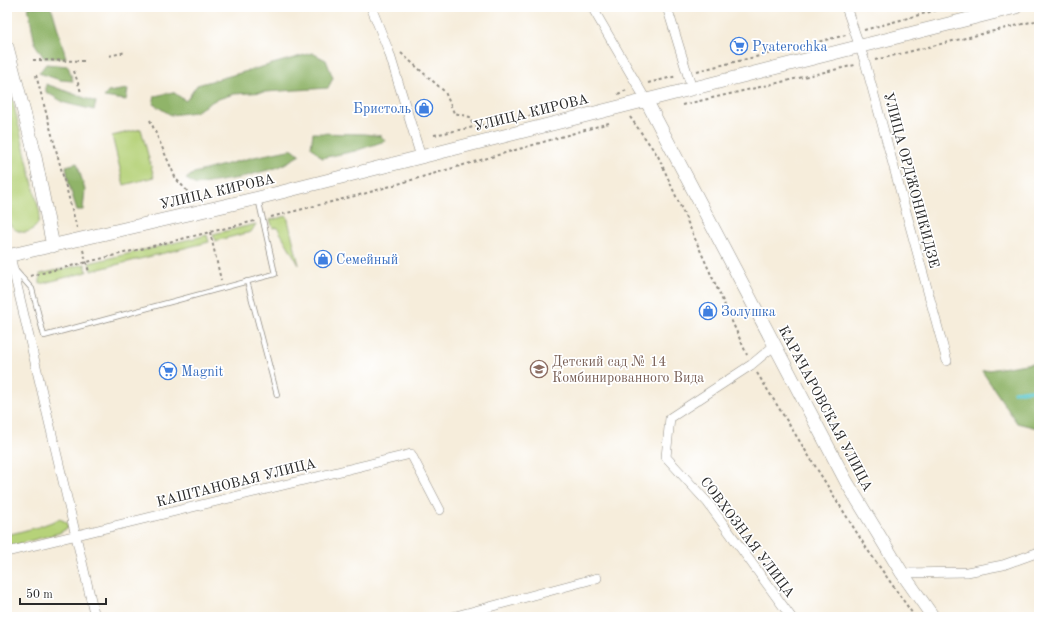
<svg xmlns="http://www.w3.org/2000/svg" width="1046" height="624" font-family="'Old Standard TT',serif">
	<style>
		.green { fill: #b6d279; stroke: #707e52 }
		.forest { fill: #90b469; stroke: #5e704a }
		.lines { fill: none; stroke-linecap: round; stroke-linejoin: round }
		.stream { stroke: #5bc8d0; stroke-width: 3.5 }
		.lane-casing { stroke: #908c83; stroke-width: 6 }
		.street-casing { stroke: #908c83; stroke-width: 10 }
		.secondary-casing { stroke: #908c83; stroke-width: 14 }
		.path { stroke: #908c83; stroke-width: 2; stroke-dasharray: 3 3; stroke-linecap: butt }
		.lane { stroke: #fff; stroke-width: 4.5 }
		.street { stroke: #fff; stroke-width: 9 }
		.secondary { stroke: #fff; stroke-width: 13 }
		.labels { text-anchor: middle; stroke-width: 3.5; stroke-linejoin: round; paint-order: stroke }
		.shop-label { font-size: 14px; fill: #366cbe; stroke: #fff; text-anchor: start }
		.street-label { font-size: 14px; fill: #2b2b2b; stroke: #fff }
		.education-label { font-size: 14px; fill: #785e54; stroke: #fff; text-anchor: start }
	</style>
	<rect width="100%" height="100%" fill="#fff"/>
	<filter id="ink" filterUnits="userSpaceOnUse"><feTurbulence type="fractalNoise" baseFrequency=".025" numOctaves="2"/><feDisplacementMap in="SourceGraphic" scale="8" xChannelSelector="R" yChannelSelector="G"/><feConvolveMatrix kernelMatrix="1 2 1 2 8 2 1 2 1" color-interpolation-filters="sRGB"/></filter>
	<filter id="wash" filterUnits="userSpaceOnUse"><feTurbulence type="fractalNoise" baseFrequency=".012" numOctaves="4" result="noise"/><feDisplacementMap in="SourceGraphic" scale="16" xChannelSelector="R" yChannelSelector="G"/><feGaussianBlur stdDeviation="0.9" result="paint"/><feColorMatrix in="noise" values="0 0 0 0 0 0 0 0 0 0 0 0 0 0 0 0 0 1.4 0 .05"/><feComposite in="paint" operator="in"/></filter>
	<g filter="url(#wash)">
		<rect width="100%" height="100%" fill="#f6eddb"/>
		<path class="green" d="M 7,77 L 40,214 C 39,218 39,223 36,226 C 27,238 10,231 7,218 Z
			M 141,129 L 154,177 L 124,185 L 112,136 Z
			M 287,216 L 299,265 L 277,227 L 273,228 L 270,220 Z
			M 256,224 L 251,232 L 215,241 L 213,234 Z
			M 207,235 L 209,242 L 91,271 L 89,263 Z
			M 85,264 L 87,272 L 40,284 L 40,274 Z
			M 60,519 L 66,522 L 68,528 L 59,533 L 7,547 L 7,535 L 38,527 Z"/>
		<path class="forest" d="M 28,7 L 50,7 L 53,12 L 66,58 L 44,58 L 35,44 Z
			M 312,53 L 326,60 L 333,78 L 328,88 L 234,94 L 215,100 L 195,112 L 171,115 L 153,104 L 155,96 L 173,92 L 186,101 L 197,85 Z
			M 46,64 L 68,66 L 73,81 L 60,80 L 39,73 Z
			M 46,84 L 96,102 L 94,110 L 65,103 L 46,92 Z
			M 128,89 L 126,100 L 104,97 L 108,92 Z
			M 313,133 L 365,134 L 381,136 L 385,141 L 355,151 L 322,158 L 311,147 Z
			M 293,149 L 300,155 L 279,167 L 239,178 L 196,185 L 186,179 L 194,173 L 254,157 Z
			M 77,163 L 85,190 L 83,210 L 77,210 L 69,185 L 66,166 Z
			M 1039,362 L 1039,428 L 1037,428 L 1017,423 L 982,371 Z"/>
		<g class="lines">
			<path class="stream" d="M 1014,392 L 1039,389"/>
		</g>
	</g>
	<g filter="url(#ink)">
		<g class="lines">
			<defs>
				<path id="lane" d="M 16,271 L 32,289 L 44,336 L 275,274 L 258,198
					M 247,281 L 277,395"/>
				<path id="street" d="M 371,7 L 389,52 L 421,157
					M 592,7 L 646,100
					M 667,7 L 692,89
					M 846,7 L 865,62 L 947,361
					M 10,256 L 95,617
					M 775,345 L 751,365 L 670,418 L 666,457 L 708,503 L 791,617
					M 7,552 L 411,454 L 440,510
					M 902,573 L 967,572 L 1003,565 L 1039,552
					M 452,617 L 597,578"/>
				<path id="secondary" d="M 7,47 L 33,147 L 53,246
					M 646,100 L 846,481 L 902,573 L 933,617
					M 7,256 L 258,198 L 1016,7"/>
			</defs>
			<use href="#lane" class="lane-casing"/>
			<use href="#street" class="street-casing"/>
			<use href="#secondary" class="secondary-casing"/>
			<path class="path" d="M 864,30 L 948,7
				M 401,53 L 445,92 L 454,113 L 470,117 L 473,126
				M 109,56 L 126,52
				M 33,60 L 85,61
				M 875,60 L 1039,20
				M 74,71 L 81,92
				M 697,71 L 846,35
				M 36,75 L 77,228
				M 648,83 L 677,76
				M 618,94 L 629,89
				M 682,105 L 855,65
				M 630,117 L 658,156 L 747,355
				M 150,120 L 176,179 L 191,195
				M 434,135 L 534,115
				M 271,217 L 363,194 L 609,123
				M 210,232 L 221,280
				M 83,250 L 89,272
				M 30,276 L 255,221
				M 757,373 L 867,549 L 915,617"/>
			<use href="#lane" class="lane"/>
			<use href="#street" class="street"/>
			<use href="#secondary" class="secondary"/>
		</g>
	</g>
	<defs>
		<symbol id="supermarket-ring" viewBox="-11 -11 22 22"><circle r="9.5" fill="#fff" stroke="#3f7fe0" stroke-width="1.5"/><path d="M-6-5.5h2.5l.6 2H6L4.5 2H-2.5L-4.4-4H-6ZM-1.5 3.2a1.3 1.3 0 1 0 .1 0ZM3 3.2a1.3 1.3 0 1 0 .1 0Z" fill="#3f7fe0"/></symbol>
		<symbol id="shop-ring" viewBox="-11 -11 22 22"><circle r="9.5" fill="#fff" stroke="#3f7fe0" stroke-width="1.5"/><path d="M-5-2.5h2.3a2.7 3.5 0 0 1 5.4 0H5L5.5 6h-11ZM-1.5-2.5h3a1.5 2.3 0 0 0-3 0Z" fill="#3f7fe0"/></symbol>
		<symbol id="school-ring" viewBox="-11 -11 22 22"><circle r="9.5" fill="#fff" stroke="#8d6e63" stroke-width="1.5"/><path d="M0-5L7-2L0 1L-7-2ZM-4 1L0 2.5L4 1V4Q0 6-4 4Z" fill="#8d6e63"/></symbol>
	</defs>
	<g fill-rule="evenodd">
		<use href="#supermarket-ring" x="729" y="36" width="20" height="20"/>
		<use href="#shop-ring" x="414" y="98" width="20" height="20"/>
		<use href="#shop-ring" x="313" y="249" width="20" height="20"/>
		<use href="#shop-ring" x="698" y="301" width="20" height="20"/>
		<use href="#school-ring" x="529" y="359" width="20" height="20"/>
		<use href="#supermarket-ring" x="158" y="361" width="20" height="20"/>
	</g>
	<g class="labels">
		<g class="shop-label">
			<text x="752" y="51">Pyaterochka</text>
			<text x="411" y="113" text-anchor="end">Бристоль</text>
			<text x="336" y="264">Семейный</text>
			<text x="721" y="316">Золушка</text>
			<text x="181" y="376">Magnit</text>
		</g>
		<g class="street-label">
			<text transform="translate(531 112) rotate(-14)" y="5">УЛИЦА КИРОВА</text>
			<text transform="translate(912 180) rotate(75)" y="5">УЛИЦА ОРДЖОНИКИДЗЕ</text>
			<text transform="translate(217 191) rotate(-13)" y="5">УЛИЦА КИРОВА</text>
			<text transform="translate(826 408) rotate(62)" y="5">КАРАЧАРОВСКАЯ УЛИЦА</text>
			<text transform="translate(236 482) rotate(-14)" y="5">КАШТАНОВАЯ УЛИЦА</text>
			<text transform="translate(748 537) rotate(53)" y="5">СОВХОЗНАЯ УЛИЦА</text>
		</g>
		<g class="education-label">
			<text x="552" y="366">Детский сад № 14<tspan x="552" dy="16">Комбинированного Вида</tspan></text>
		</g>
	</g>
	<rect width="1046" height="624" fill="none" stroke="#fff" stroke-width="24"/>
	<path d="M20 598v6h86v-6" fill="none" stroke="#2b2b2b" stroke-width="2"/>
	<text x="26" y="598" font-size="12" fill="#2b2b2b" stroke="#ffffff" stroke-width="3" paint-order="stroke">50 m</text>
</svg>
